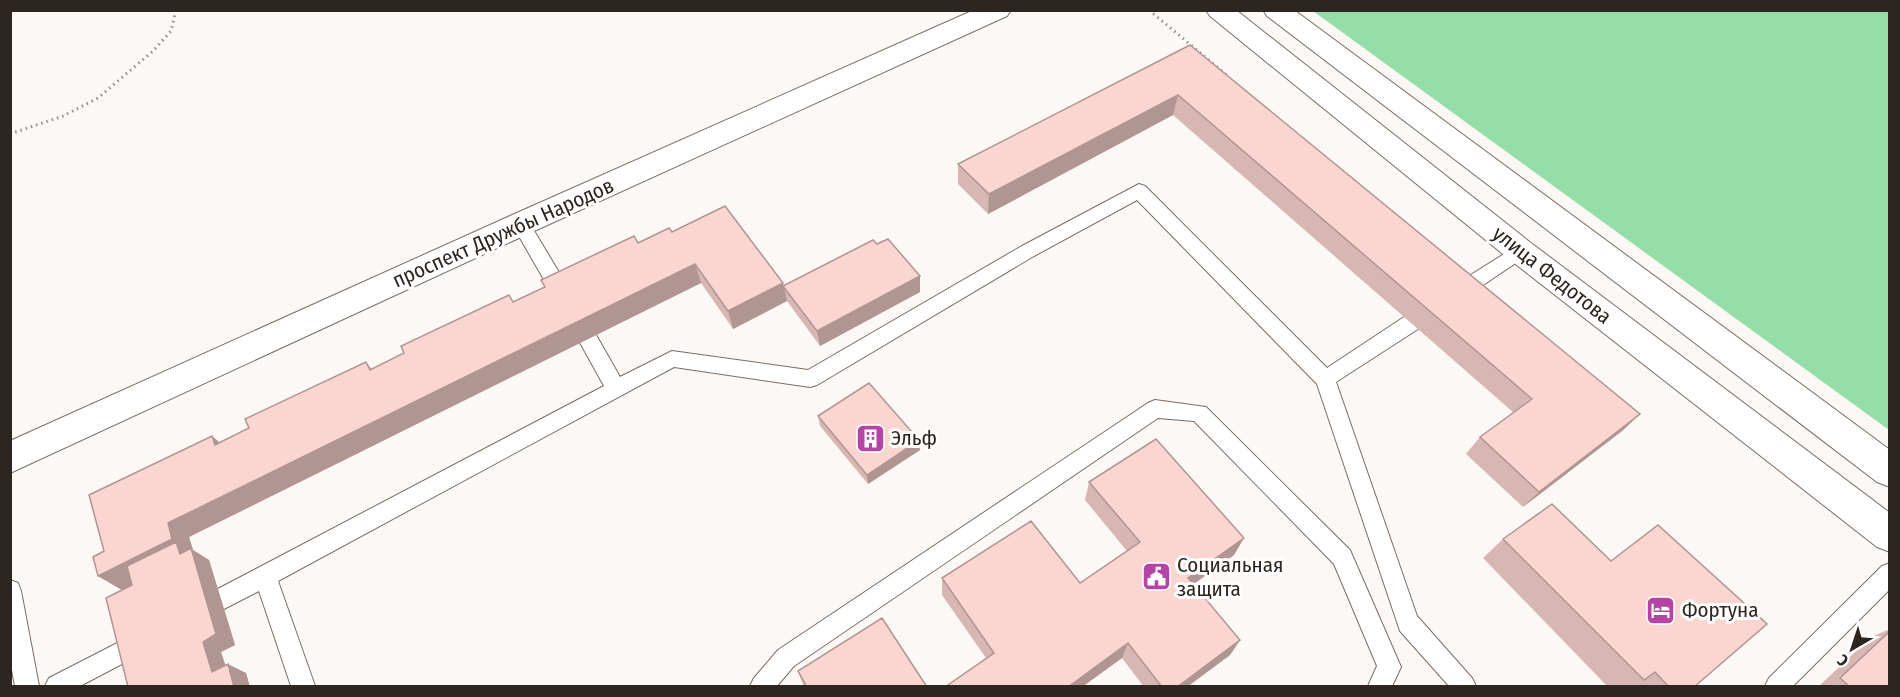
<svg xmlns="http://www.w3.org/2000/svg" width="1900" height="697" font-family="'Fira Sans Condensed',sans-serif">
	<style>
		.forest { fill: #95dea7 }
		.lines { fill: none; stroke-linecap: round; stroke-linejoin: round }
		.lane-casing { stroke: #7e6c61; stroke-width: 2 }
		.secondary-casing { stroke: #7e6c61; stroke-width: 2 }
		.path { stroke: #948f8b; stroke-width: 3; stroke-dasharray: 1.5 4; stroke-linecap: butt }
		.lane { fill: #fff; fill-rule: evenodd }
		.secondary { fill: #fff; fill-rule: evenodd }
		.wall { fill: #d8b7b3 }
		.shaded-wall { fill: #b09592 }
		.building { fill: #fbd5d0; stroke: #b09592; stroke-width: 1.5 }
		.labels { text-anchor: middle; stroke-width: 6; stroke-linejoin: round; paint-order: stroke }
		.street-label { font-size: 21px; fill: #2c2520; stroke: #fff }
		.poi-label { font-size: 21px; fill: #2c2520; stroke: #fff; text-anchor: start }
	</style>
	<rect width="100%" height="100%" fill="#fcf8f5"/>
	<path class="forest" d="M 1313,11 L 1889,11 L 1889,430 Z"/>
	<g class="lines">
		<defs>
			<path id="lane" d="M 1139,184 L 1145,186 L 1327,368 L 1404,317 L 1411,315 L 1418,317 L 1421,323 L 1418,329 L 1336,382 L 1417,616 L 1472,678 L 1476,686 L 1449,686 L 1400,631 L 1317,384 L 1137,200 L 1034,256 L 817,385 L 810,387 L 674,367 L 278,581 L 315,686 L 291,686 L 259,591 L 220,611 L 212,608 L 209,600 L 212,592 L 604,386 L 578,339 L 581,333 L 588,331 L 595,333 L 620,377 L 672,351 L 808,370 L 1022,246 Z
				M 521,217 L 527,219 L 569,289 L 571,294 L 569,299 L 562,302 L 555,299 L 512,224 L 515,219 Z
				M 1520,244 L 1526,246 L 1529,251 L 1526,256 L 1464,298 L 1457,301 L 1450,298 L 1448,293 L 1450,288 Z
				M 1155,400 L 1206,407 L 1350,550 L 1401,667 L 1392,686 L 1368,686 L 1377,666 L 1334,564 L 1194,421 L 1158,418 L 794,666 L 777,686 L 750,686 L 754,678 L 778,650 L 1148,403 Z
				M 1890,563 L 1890,589 L 1793,686 L 1765,686 L 1769,678 L 1882,566 Z
				M 10,580 L 18,583 L 21,591 L 39,686 L 15,686 L 10,659 Z
				M 135,634 L 143,637 L 147,645 L 143,653 L 80,686 L 45,686 L 49,678 Z"/>
			<path id="secondary" d="M 974,10 L 1011,10 L 1007,16 L 532,232 L 10,473 L 10,441 L 510,216 Z
				M 1206,10 L 1236,10 L 1531,243 L 1890,513 L 1890,552 L 1877,547 L 1509,259 L 1210,16 Z
				M 1263,10 L 1294,10 L 1890,450 L 1890,487 L 1877,482 L 1267,16 Z"/>
		</defs>
		<use href="#lane" class="lane-casing"/>
		<use href="#secondary" class="secondary-casing"/>
		<path class="path" d="M 1149,10 L 1229,77
			M 10,134 L 63,116 L 98,98 L 153,51 L 171,31 L 176,10"/>
		<use href="#lane" class="lane"/>
		<use href="#secondary" class="secondary"/>
	</g>
	<path class="wall" d="M 1190,45 L 1640,414 L 1622,431 L 1523,507 L 1466,454 L 1480,437 L 1514,413 L 1173,115 L 988,214 L 958,184 L 958,164 Z
		M 672,232 L 783,286 L 920,292 L 820,346 L 787,301 L 733,329 L 701,283 L 189,537 L 193,550 L 209,560 L 235,645 L 221,652 L 225,665 L 246,673 L 250,687 L 122,590 L 98,576 L 104,551 L 219,442 L 249,428 L 366,362 L 372,369 L 638,243 Z
		M 818,416 L 920,450 L 868,484 L 820,426 Z
		M 1089,482 L 1234,555 L 1193,585 L 1240,640 L 1230,655 L 1187,687 L 1144,687 L 1122,658 L 1082,687 L 945,687 L 986,658 L 942,595 L 942,578 L 1080,583 L 1127,551 L 1085,500 Z
		M 1658,525 L 1694,687 L 1608,687 L 1483,558 L 1503,539 L 1611,561 Z
		M 1890,629 L 1890,687 L 1818,687 L 1871,637 Z
		M 798,671 L 927,687 L 804,687 Z"/>
	<path class="shaded-wall" d="M 1178,95 L 1173,115 L 988,214 L 989,194 Z
		M 695,264 L 701,283 L 189,537 L 193,550 L 209,560 L 235,645 L 221,652 L 231,682 L 212,672 L 122,590 L 98,576 L 168,523 Z
		M 920,276 L 920,292 L 820,346 L 817,331 Z
		M 783,283 L 787,301 L 733,329 L 728,311 Z
		M 1640,414 L 1622,431 L 1523,507 L 1539,492 Z
		M 212,436 L 232,453 L 215,445 Z
		M 919,440 L 920,450 L 868,484 L 867,475 Z
		M 1244,538 L 1234,555 L 1179,594 L 1188,578 Z
		M 1240,640 L 1230,655 L 1187,687 L 1177,687 Z
		M 1128,643 L 1122,658 L 1082,687 L 1068,687 Z
		M 228,664 L 246,673 L 250,687 L 234,687 Z"/>
	<path class="building" d="M 1190,45 L 1640,414 L 1539,492 L 1480,437 L 1532,399 L 1178,95 L 989,194 L 958,164 Z
		M 725,206 L 783,283 L 728,311 L 695,264 L 168,523 L 172,539 L 98,576 L 93,557 L 104,551 L 89,495 L 212,436 L 215,445 L 249,428 L 245,419 L 366,362 L 370,370 L 404,353 L 401,346 L 509,295 L 513,302 L 545,287 L 541,280 L 634,236 L 638,243 L 669,228 L 672,232 Z
		M 888,239 L 920,276 L 817,331 L 783,286 L 873,240 L 877,244 Z
		M 869,383 L 919,440 L 867,475 L 818,416 Z
		M 1156,439 L 1244,538 L 1188,578 L 1240,640 L 1177,687 L 1162,687 L 1128,643 L 1068,687 L 945,687 L 994,653 L 942,578 L 1031,521 L 1080,583 L 1140,542 L 1089,482 Z
		M 1552,504 L 1611,561 L 1658,525 L 1767,624 L 1694,687 L 1669,687 L 1655,672 L 1644,680 L 1503,539 Z
		M 176,542 L 180,554 L 191,548 L 216,634 L 203,642 L 212,672 L 228,664 L 234,687 L 128,687 L 106,598 L 132,585 L 127,566 Z
		M 882,618 L 927,687 L 807,687 L 798,671 Z
		M 1890,631 L 1890,687 L 1850,687 L 1840,678 Z"/>
	<defs>
		<symbol id="building-square" viewBox="-11 -11 22 22"><rect x="-9" y="-9" width="18" height="18" rx="4" fill="#b445a4" stroke="#fff"/><path d="M-4-6H4V6H1V3H-1V6H-4ZM-2.5-4.3h1.7v1.8h-1.7ZM.8-4.3h1.7v1.8H.8ZM-2.5-1h1.7V.8h-1.7ZM.8-1h1.7V.8H.8Z" fill="#fff"/></symbol>
		<symbol id="civic-square" viewBox="-11 -11 22 22"><rect x="-9" y="-9" width="18" height="18" rx="4" fill="#b445a4" stroke="#fff"/><path d="M-.6-6.5H3V-4.5H.6V-3L4-1V1h2V6H-6V1h2V-1L-.6-3ZM-1.2 2.5V6h2.4V2.5Z" fill="#fff"/></symbol>
		<symbol id="hotel-square" viewBox="-11 -11 22 22"><rect x="-9" y="-9" width="18" height="18" rx="4" fill="#b445a4" stroke="#fff"/><path d="M-6-4.5h1.5V1H6V5H4.5V3h-9V5H-6ZM-4 0a1.8 1.8 0 1 1 3.6 0ZM.5 0V-2.5h3Q6-2.5 6 0Z" fill="#fff"/></symbol>
	</defs>
	<g fill-rule="evenodd">
		<use href="#building-square" x="854" y="422" width="33" height="33"/>
		<use href="#civic-square" x="1140" y="560" width="33" height="33"/>
		<use href="#hotel-square" x="1644" y="594" width="33" height="33"/>
	</g>
	<g class="labels">
		<g class="street-label">
			<text transform="translate(503 233) rotate(-24)" y="7">проспект Дружбы Народов</text>
			<text transform="translate(1552 275) rotate(38)" y="7">улица Федотова</text>
		</g>
		<g class="poi-label">
			<text x="891" y="445">Эльф</text>
			<text x="1177" y="572">Социальная<tspan x="1177" dy="24">защита</tspan></text>
			<text x="1682" y="617">Фортуна</text>
		</g>
	</g>
	<rect width="1900" height="697" fill="none" stroke="#2c2520" stroke-width="24"/>
	<g transform="translate(1852 649) rotate(219)" stroke="#ffffff" stroke-width="4.5" paint-order="stroke">
	<path d="M0-4.5L10 22L0 15L-10 22Z" fill="#2c2520"/>
	<text y="-9" font-size="16" font-weight="bold" text-anchor="middle" fill="#2c2520">С</text>
	</g>
</svg>
